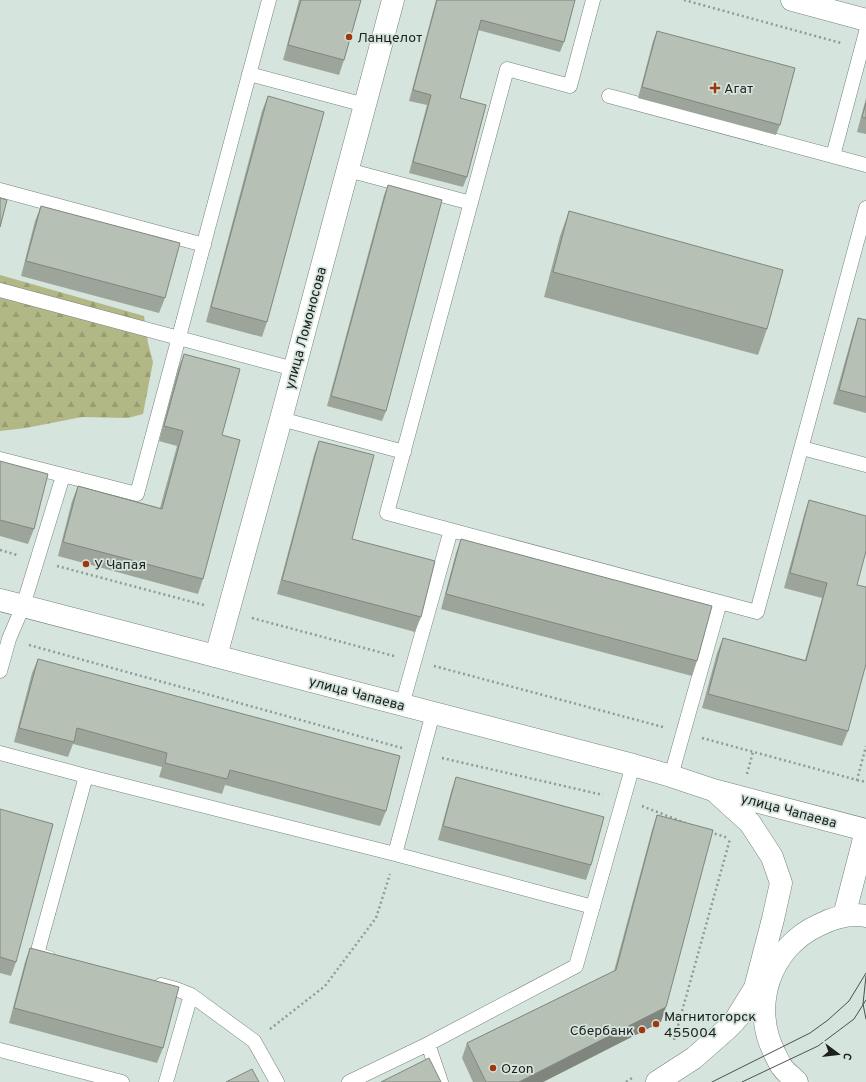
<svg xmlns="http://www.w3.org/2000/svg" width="866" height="1082" font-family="Overpass,sans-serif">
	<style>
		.forest { fill: url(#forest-firs) }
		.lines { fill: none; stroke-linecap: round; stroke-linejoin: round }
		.service-casing { stroke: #76847d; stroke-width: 15 }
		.minor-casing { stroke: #76847d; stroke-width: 23 }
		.tertiary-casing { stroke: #76847d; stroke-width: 23 }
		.secondary-casing { stroke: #76847d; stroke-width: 23 }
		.path { stroke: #909b95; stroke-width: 2.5; stroke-dasharray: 2 3; stroke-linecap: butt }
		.service { stroke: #fff; stroke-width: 14 }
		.minor { stroke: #fff; stroke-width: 22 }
		.tertiary { stroke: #fff; stroke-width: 22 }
		.secondary { stroke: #fff; stroke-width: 22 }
		.tram { stroke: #4a524d; stroke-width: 1 }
		.wall { fill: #9da59b }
		.shaded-wall { fill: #80867e }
		.building { fill: #b7c0b4; stroke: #80867e }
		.poi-dot { fill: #9e380d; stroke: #d5e4dc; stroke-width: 1.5 }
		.labels { text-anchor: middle; stroke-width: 3.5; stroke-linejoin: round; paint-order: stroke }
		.poi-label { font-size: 14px; fill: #1b201d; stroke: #d5e4dc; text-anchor: start }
		.street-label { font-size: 14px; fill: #1b201d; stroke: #d5e4dc }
	</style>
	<defs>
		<pattern id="forest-firs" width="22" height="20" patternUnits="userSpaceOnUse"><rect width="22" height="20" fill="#b2b786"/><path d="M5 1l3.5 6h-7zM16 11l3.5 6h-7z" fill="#989d73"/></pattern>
	</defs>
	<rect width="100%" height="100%" fill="#d5e4dc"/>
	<path class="forest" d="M 0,275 L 144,316 L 148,343 L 153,362 L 143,414 L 128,418 L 82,417 L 26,428 L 0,431 Z"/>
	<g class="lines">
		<defs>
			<path id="service" d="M 593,0 L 570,86 L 507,69 L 387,513 L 757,612 L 866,208
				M 249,74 L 365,105
				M 609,96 L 866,165
				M 833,156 L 866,32
				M 348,170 L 471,203
				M 0,190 L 204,245
				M 0,290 L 294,369
				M 281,419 L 404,452
				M 802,448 L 866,465
				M 0,459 L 137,494 L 269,0
				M 0,671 L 9,639 L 23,606 L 63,476
				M 402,705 L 451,530
				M 0,753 L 86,776 L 395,854 L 433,713
				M 671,776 L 720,602
				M 395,854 L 593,907
				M 49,958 L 37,954 L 86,776
				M 161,985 L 176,989 L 191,995
				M 428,1044 L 441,1082
				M 0,1050 L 122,1082
				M 166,1082 L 191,995 L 254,1041 L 277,1082
				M 349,1082 L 428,1044 L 576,966 L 633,765"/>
			<path id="minor" d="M 792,0 L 866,20
				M 216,656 L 281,419 L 393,0"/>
			<path id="tertiary" d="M 0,600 L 633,765 L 671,776 L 713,790 L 866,830
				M 717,793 L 750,823 L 772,857 L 781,883 L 773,919 L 755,988 L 734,1022
				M 657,1082 L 694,1058 L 728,1028 L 743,1012"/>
			<path id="secondary" d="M 844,916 L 866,831
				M 797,1082 C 793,1077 786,1073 782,1067 C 779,1063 777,1058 775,1054 C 750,1006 770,947 819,925 C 833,918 850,913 866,916"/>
		</defs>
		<use href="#service" class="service-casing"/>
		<use href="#minor" class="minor-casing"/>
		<use href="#tertiary" class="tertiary-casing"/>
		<use href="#secondary" class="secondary-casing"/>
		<path class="path" d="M 684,0 L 841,43
			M 0,550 L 17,555
			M 57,566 L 204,605
			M 252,618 L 394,656
			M 29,645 L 402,748
			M 434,666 L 663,727
			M 702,738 L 857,780 L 866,746
			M 442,758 L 603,795
			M 747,774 L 753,752
			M 857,780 L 866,782
			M 642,806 L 688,824
			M 710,832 L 728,838
			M 270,1029 L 325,986 L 376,918 L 390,874
			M 674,1040 L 730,839
			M 626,1082 L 632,1078"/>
		<use href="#service" class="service"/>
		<use href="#minor" class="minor"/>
		<use href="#tertiary" class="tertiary"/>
		<use href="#secondary" class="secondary"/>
		<path class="tram" d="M 866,976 L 863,1004 L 866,1019
			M 712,1082 L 810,1033 L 828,1020 L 849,1001 L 866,973
			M 742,1082 L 818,1046 L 854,1019 L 866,1000"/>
	</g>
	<path class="wall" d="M 299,0 L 361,0 L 344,60 L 339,75 L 283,60 Z
		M 436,0 L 575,0 L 564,42 L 560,52 L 478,30 L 460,98 L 467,177 L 463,187 L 409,173 L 427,105 L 409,101 Z
		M 657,31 L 780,125 L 776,135 L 638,98 L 653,41 Z
		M 268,96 L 267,322 L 262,337 L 206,322 L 262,111 Z
		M 866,98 L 866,134 L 857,132 Z
		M 388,185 L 386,411 L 382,421 L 327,406 L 384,195 Z
		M 41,206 L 165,298 L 159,313 L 21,276 L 35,221 Z
		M 569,211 L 767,329 L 758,355 L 544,297 L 560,236 Z
		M 858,318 L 866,320 L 866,413 L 833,404 L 853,333 Z
		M 184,354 L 222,435 L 203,579 L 198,594 L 58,556 L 72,501 L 78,486 L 160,508 L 177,446 L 159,441 L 178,369 Z
		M 319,441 L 352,539 L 421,617 L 415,632 L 277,594 L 314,455 Z
		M 0,461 L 34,529 L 28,544 L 0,536 Z
		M 809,500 L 857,585 L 848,731 L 842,746 L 702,708 L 717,653 L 723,638 L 805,660 L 822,598 L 784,588 L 804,515 Z
		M 461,539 L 697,661 L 692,676 L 441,609 L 456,553 Z
		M 38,659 L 386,811 L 380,826 L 225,785 L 222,794 L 159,777 L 162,767 L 73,744 L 68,757 L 14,742 L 32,673 Z
		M 456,777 L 591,865 L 586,880 L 438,840 L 451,792 Z
		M 0,809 L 16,962 L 11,976 L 0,973 Z
		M 657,815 L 661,1022 L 543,1082 L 473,1082 L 462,1058 L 467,1043 L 614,971 L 652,830 Z
		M 30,948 L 163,1048 L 157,1063 L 9,1023 L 25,962 Z"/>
	<path class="shaded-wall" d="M 666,1007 L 661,1022 L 543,1082 L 519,1082 Z"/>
	<path class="building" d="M 301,0 L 361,0 L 344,60 L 288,45 Z
		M 437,0 L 575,0 L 564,42 L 481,20 L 460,98 L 486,105 L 467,177 L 413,162 L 431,95 L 413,90 Z
		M 657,31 L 795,68 L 780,125 L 642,87 Z
		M 268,96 L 324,112 L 267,322 L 211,307 Z
		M 866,103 L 866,118 L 862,117 Z
		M 388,185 L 442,200 L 386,411 L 331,396 Z
		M 0,198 L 7,200 L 0,227 Z
		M 41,206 L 180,243 L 165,298 L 26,261 Z
		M 569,211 L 783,270 L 767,329 L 553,272 Z
		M 858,318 L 866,320 L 866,397 L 839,390 Z
		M 184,354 L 240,369 L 222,435 L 240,440 L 203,579 L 63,542 L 78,486 L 162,509 L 183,431 L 164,426 Z
		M 319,441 L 374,455 L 352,539 L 435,561 L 421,617 L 282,580 Z
		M 0,461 L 48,474 L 34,529 L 0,520 Z
		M 809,500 L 866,516 L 866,551 L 857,585 L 866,587 L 866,664 L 848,731 L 708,694 L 723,638 L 806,661 L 827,583 L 790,573 Z
		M 461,539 L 712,606 L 697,661 L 446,594 Z
		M 38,659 L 400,756 L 386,811 L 230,770 L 227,779 L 165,763 L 167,753 L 77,728 L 74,742 L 19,728 Z
		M 456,777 L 604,817 L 591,865 L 443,826 Z
		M 0,809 L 53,824 L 16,962 L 0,957 Z
		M 657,815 L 713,830 L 666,1007 L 519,1082 L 486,1082 L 467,1043 L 616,970 Z
		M 30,948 L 179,987 L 163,1048 L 14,1008 Z
		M 429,1058 L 441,1082 L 381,1082 Z
		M 252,1069 L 259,1082 L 226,1082 Z"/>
	<g class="poi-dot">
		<circle cx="349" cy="37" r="4"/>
		<path d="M713 82h4v4h4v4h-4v4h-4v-4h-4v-4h4z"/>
		<circle cx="86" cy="564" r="4"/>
		<circle cx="656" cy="1024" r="4"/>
		<circle cx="642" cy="1030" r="4"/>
		<circle cx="493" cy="1068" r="4"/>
	</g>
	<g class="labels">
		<g class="poi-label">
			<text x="357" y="42">Ланцелот</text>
			<text x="724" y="93">Агат</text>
			<text x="94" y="569">У Чапая</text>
			<text x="664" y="1021">Магнитогорск<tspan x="664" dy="16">455004</tspan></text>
			<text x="634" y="1035" text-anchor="end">Сбербанк</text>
			<text x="501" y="1073">Ozon</text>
		</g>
		<g class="street-label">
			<text transform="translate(305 328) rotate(-75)" y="5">улица Ломоносова</text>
			<text transform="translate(357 693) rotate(15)" y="5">улица Чапаева</text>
			<text transform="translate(789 810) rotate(15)" y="5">улица Чапаева</text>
		</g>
	</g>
	<g transform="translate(838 1054) rotate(105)" stroke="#d5e4dc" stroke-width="3" paint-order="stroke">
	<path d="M0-3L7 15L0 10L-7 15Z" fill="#1b201d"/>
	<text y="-6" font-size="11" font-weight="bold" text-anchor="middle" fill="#1b201d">С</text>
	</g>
</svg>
